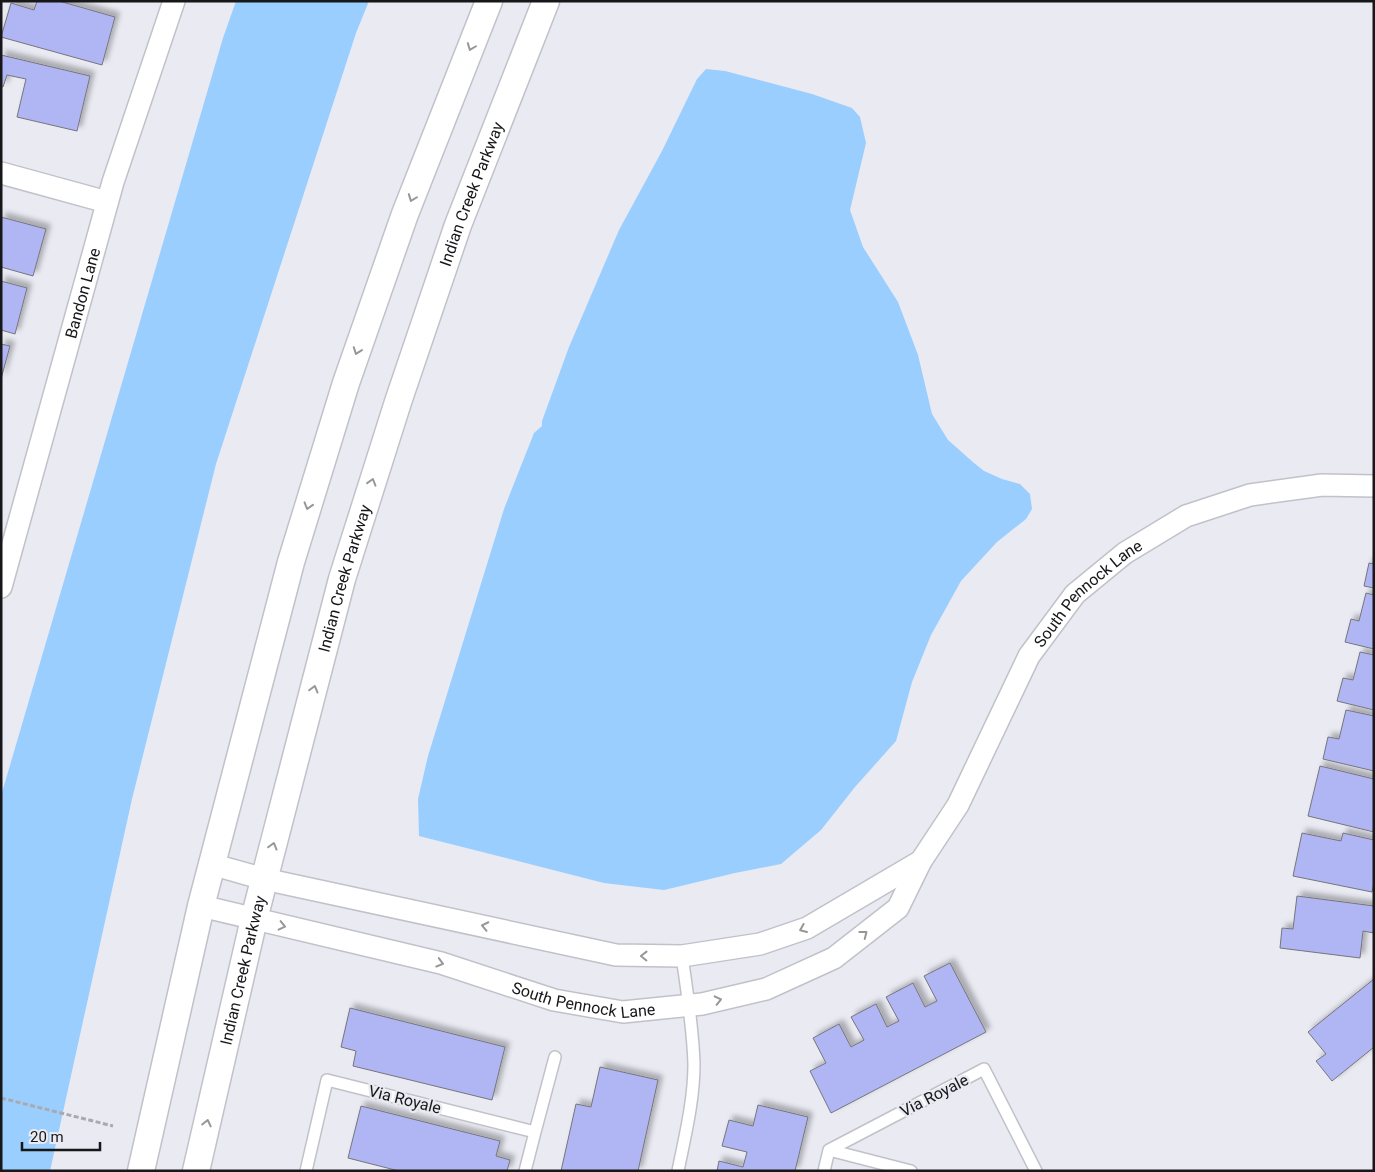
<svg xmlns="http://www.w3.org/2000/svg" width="1375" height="1172" font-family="Roboto,sans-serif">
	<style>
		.water { fill: #9acefe }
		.building { fill: #b0b5f3; stroke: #75757c; filter: url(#shadow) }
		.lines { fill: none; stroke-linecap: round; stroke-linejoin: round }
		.service-casing { stroke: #c1c2c9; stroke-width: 14 }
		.minor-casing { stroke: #c1c2c9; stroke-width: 24 }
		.tertiary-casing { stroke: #c1c2c9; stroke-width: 29 }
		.path { stroke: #a9aab0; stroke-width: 3; stroke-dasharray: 5 2.5; stroke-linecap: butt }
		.service { stroke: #fff; stroke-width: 11 }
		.minor { stroke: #fff; stroke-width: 21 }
		.tertiary { stroke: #fff; stroke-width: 26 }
		.oneway { stroke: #979798 }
		.labels { text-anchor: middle; stroke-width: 4.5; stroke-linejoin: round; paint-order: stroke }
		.street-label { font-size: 16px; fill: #17171a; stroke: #e9eaf2 }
	</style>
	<defs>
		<filter id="shadow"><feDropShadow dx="4.5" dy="-4.5" stdDeviation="2.5" flood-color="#0004"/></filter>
	</defs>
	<rect width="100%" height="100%" fill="#e9eaf2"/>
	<path class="water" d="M 236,1 L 369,1 L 356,33 L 216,464 L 132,799 L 50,1171 L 1,1171 L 1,796 L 223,38 Z
		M 706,69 L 725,71 L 812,94 L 852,108 L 860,117 L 866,143 L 850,210 L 863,247 L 898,302 L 918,355 L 932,414 L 948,440 L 974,463 L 984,471 L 1002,479 L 1020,484 L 1030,494 L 1032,509 L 1026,519 L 997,542 L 961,581 L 931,635 L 912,682 L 896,741 L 855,787 L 821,830 L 781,864 L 735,873 L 664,890 L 604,883 L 419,836 L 418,799 L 428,756 L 504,509 L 534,433 L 542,426 L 542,421 L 569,347 L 619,230 L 662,151 L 697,79 Z"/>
	<path class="building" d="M 37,1 L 59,1 L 115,17 L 102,65 L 1,37 L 11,3 L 34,10 Z
		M 1,55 L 90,76 L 77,131 L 17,117 L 26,79 L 7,75 L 3,87 L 1,86 Z
		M 1,217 L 46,229 L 33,276 L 1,267 Z
		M 1,281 L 27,288 L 15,334 L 1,330 Z
		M 1,344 L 10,346 L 1,379 Z
		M 1369,563 L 1374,564 L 1374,588 L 1364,586 Z
		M 1366,593 L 1374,595 L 1374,649 L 1345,642 L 1351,619 L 1359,621 Z
		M 1360,652 L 1374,655 L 1374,710 L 1337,701 L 1343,678 L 1353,680 Z
		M 1346,710 L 1374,716 L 1374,771 L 1323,759 L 1328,737 L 1339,739 Z
		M 1320,766 L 1374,779 L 1374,832 L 1308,816 Z
		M 1302,833 L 1341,841 L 1343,833 L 1374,840 L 1374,883 L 1372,892 L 1293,876 Z
		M 1297,896 L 1374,906 L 1374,933 L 1363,931 L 1360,958 L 1280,948 L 1282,928 L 1293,929 Z
		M 950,963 L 986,1032 L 831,1113 L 810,1071 L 826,1063 L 813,1038 L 839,1024 L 851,1047 L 864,1040 L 851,1017 L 876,1004 L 887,1027 L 899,1021 L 886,997 L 913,983 L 925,1007 L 937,1001 L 924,976 Z
		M 1374,979 L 1374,1047 L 1332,1081 L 1316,1061 L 1326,1054 L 1308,1032 Z
		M 350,1008 L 505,1047 L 492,1100 L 353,1066 L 356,1051 L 341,1047 Z
		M 600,1067 L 658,1080 L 638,1171 L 561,1171 L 576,1104 L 591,1107 Z
		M 758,1105 L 808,1117 L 795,1171 L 717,1171 L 719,1161 L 743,1167 L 747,1152 L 722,1146 L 729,1120 L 753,1126 Z
		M 361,1106 L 500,1141 L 496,1156 L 510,1160 L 507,1171 L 399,1171 L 348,1158 Z"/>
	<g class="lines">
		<defs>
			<path id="service" d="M 535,1132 L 555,1057
				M 829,1150 L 911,1171
				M 306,1171 L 327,1080 L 535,1132 L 525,1171
				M 678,1171 C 685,1136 694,1100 694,1064 C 693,1028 687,992 682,956
				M 824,1171 L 829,1150 L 984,1069 L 1036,1171"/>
			<g id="minor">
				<path d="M 1,173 L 107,202"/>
				<path id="s1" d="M 1,587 L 113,182 L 174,1"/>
				<path d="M 211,864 L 264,879 L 616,955 L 682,956 L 760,944 L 807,928 L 921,861"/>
				<path id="s2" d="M 201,906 L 441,963 L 554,1000 L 623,1012 L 702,1004 L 766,989 L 834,958 L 898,908 L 921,861 L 958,805 L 1029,656 L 1075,594 L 1125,553 L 1186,516 L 1250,495 L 1322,485 L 1374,486"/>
			</g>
			<g id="tertiary">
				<path d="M 141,1171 L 201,906 L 291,562 L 346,383 L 405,214 L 489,1"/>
				<path id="s3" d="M 196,1171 L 254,919 L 342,579 L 398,402 L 458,225 L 546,1"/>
			</g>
		</defs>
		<use href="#service" class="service-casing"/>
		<use href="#minor" class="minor-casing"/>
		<use href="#tertiary" class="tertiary-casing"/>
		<path class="path" d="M 1,1098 L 113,1126"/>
		<use href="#service" class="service"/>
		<use href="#minor" class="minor"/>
		<use href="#tertiary" class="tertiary"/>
	</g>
	<defs><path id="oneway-chevron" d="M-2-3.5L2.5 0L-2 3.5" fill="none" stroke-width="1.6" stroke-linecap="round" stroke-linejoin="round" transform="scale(1.25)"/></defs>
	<g class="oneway">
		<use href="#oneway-chevron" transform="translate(471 47) rotate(111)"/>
		<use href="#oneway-chevron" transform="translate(412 198) rotate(111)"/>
		<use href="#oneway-chevron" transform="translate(357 351) rotate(110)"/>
		<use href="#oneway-chevron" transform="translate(372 482) rotate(-73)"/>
		<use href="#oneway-chevron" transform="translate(308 506) rotate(107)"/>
		<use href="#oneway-chevron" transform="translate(314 689) rotate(-75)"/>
		<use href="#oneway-chevron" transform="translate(273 846) rotate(-75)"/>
		<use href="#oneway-chevron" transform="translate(282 926) rotate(13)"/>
		<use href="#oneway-chevron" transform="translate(485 926) rotate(-168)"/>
		<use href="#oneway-chevron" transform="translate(803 929) rotate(157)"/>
		<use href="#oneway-chevron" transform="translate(864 934) rotate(-38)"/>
		<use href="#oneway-chevron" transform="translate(644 956) rotate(-179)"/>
		<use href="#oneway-chevron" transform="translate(440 963) rotate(16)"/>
		<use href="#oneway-chevron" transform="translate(718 1000) rotate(-13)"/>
		<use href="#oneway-chevron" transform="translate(207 1123) rotate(-77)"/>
	</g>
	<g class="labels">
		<g class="street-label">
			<text dy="6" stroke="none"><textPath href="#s3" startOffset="1016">Indian Creek Parkway</textPath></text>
			<text dy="6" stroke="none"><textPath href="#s1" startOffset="305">Bandon Lane</textPath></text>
			<text dy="6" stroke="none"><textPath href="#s3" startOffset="611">Indian Creek Parkway</textPath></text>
			<text dy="6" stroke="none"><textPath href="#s2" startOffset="1108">South Pennock Lane</textPath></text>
			<text dy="6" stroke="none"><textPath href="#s3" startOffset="206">Indian Creek Parkway</textPath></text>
			<text dy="6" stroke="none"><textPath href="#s2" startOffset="395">South Pennock Lane</textPath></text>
			<text transform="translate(934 1095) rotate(-27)" y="6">Via Royale</text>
			<text transform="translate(405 1099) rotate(14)" y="6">Via Royale</text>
		</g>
	</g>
	<rect width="1375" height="1172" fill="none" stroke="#17171a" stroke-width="5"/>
	<path d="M22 1142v8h78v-8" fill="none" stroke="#17171a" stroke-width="2.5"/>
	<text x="30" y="1142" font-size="15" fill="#17171a" stroke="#e9eaf2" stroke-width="4" paint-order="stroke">20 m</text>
</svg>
